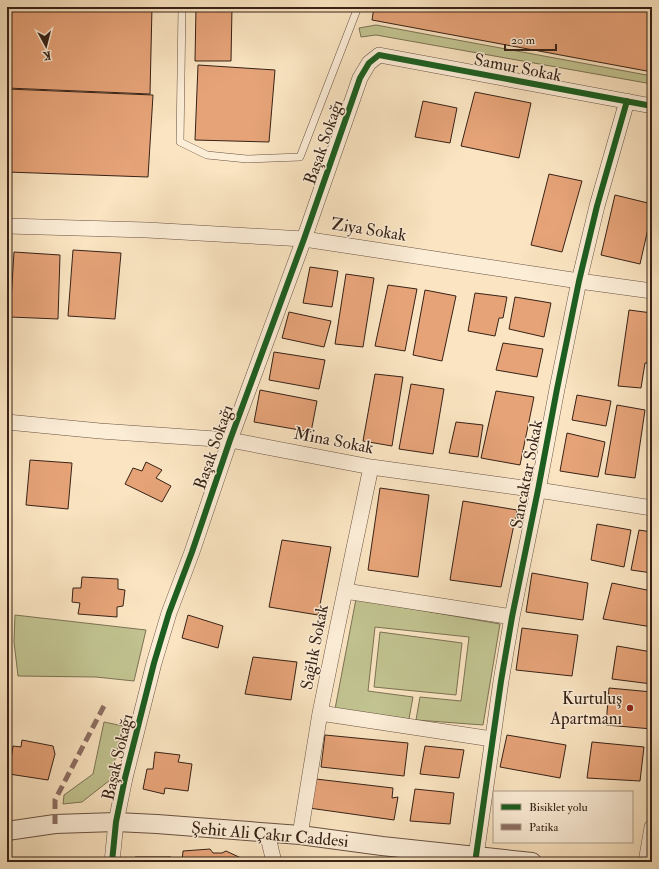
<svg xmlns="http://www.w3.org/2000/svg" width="659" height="869" font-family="'IM FELL Double Pica',serif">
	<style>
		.green { fill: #c1c390; stroke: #7c7254 }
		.building { fill: #e6a378; stroke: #372217 }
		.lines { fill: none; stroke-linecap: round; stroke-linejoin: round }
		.service-casing { stroke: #685242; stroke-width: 8 }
		.minor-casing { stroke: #685242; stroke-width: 16 }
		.tertiary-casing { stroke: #685242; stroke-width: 20 }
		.service { stroke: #fcedd7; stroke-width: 7 }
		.minor { stroke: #fcedd7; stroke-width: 15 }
		.tertiary { stroke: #fcedd7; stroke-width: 18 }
		.quiet { stroke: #8d6e63; stroke-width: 5; stroke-dasharray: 10 5; stroke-linecap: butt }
		.cycleway-casing { stroke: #fcedd7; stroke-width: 8 }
		.cycleway { stroke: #1b5e20; stroke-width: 6 }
		.poi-dot { fill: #8f2418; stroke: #fcedd7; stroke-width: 1.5 }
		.labels { text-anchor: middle; stroke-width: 3; stroke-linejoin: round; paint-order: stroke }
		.street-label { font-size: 17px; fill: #372217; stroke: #fcedd7 }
		.poi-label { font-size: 17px; fill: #372217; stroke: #fcedd7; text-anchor: end }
	</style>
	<rect width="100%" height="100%" fill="#fae4c1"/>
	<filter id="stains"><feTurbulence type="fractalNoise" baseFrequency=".005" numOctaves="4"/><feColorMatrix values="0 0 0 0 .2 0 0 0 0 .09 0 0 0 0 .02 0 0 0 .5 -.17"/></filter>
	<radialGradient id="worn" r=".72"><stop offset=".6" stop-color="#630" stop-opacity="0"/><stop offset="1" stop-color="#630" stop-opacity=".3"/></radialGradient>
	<path class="green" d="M 376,25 L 652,76 L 652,84 L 376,35 L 361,37 L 359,28 Z
		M 356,599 L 500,624 L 483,725 L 416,720 L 420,697 L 461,701 L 469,637 L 375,627 L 368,691 L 413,697 L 409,719 L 335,709 Z
		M 15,615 L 146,630 L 134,681 L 96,677 L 18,676 L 14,642 Z
		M 380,632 L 462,643 L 456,695 L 374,687 Z
		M 104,722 L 123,726 L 110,780 L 82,802 L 63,804 L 64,795 L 93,774 Z"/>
	<path class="building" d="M 7,7 L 152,7 L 150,94 L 7,88 Z
		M 196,7 L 232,7 L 231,61 L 195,61 Z
		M 374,7 L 652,7 L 652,72 L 372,20 Z
		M 198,65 L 275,70 L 269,142 L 195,140 Z
		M 7,89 L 153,95 L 148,177 L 7,172 Z
		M 475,92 L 531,103 L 519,158 L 461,146 Z
		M 423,101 L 457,108 L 450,143 L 415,137 Z
		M 549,174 L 582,181 L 562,252 L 531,245 Z
		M 615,195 L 652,204 L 652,211 L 640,264 L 601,255 Z
		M 73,250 L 121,253 L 115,319 L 68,316 Z
		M 14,252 L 60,255 L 58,319 L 10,317 Z
		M 310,267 L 338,271 L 332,307 L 303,303 Z
		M 346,274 L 374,278 L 363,347 L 335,344 Z
		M 388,285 L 417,289 L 405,351 L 375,346 Z
		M 425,290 L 456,296 L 442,361 L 413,355 Z
		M 475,293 L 507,297 L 503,318 L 499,318 L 495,336 L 468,331 Z
		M 515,297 L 551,303 L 544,337 L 509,329 Z
		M 629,310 L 652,313 L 652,319 L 648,341 L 651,341 L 647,363 L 645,363 L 641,388 L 618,386 Z
		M 289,312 L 331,321 L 324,347 L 282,338 Z
		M 503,343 L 543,349 L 537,377 L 496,370 Z
		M 274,352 L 325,360 L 319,389 L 269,380 Z
		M 375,374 L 403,377 L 392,446 L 363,441 Z
		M 411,384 L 444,389 L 433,454 L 399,449 Z
		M 260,390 L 317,401 L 311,432 L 254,422 Z
		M 496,391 L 534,397 L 520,465 L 481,458 Z
		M 577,395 L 611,401 L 606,426 L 572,420 Z
		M 617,405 L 645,410 L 635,478 L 605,474 Z
		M 456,422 L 483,425 L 478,457 L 449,453 Z
		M 567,433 L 605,442 L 598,477 L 560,471 Z
		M 30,460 L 72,463 L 68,509 L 26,505 Z
		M 146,462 L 162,470 L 156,478 L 171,486 L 162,502 L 125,484 L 133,468 L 142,471 Z
		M 380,488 L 429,495 L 418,577 L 368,570 Z
		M 463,501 L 517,510 L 501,587 L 450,580 Z
		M 597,524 L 631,530 L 624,567 L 591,560 Z
		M 639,530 L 652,532 L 652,573 L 631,570 Z
		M 282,540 L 331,547 L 318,615 L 269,607 Z
		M 532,573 L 588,583 L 583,620 L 526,612 Z
		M 82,577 L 118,579 L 118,589 L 125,590 L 123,606 L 117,607 L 117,617 L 78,614 L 80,603 L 72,602 L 73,588 L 81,588 Z
		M 612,583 L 652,591 L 652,627 L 603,619 Z
		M 188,615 L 223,626 L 218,648 L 182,638 Z
		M 522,628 L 578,635 L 572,676 L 516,670 Z
		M 617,646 L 652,652 L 652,684 L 612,679 Z
		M 253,657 L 297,662 L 291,700 L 245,694 Z
		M 609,688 L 652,692 L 652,729 L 606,725 Z
		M 325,735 L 408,743 L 404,776 L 321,767 Z
		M 507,735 L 566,745 L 560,778 L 500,767 Z
		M 22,740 L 53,746 L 55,754 L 48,780 L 9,774 L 13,746 L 21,747 Z
		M 592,742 L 644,747 L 640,781 L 587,778 Z
		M 425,746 L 464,750 L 459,778 L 420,774 Z
		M 155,752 L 180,755 L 178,762 L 192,764 L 188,791 L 165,788 L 164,794 L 143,789 L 147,769 L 153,769 Z
		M 316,779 L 393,788 L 392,798 L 398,797 L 394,820 L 309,808 Z
		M 415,789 L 454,793 L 450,824 L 410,821 Z
		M 210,849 L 213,853 L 222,853 L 226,851 L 241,858 L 241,862 L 182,862 L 183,851 Z
		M 135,857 L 171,857 L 171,862 L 135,862 Z"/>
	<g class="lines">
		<defs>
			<path id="service" d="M 182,7 L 180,142 L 207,155 L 247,159 L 300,157 L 358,7"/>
			<path id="minor" d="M 7,226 L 147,230 L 304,239 L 579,281 L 652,291
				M 7,422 L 100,431 L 230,440 L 371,467 L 538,490 L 652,508
				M 345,591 L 512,617
				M 320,713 L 492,739
				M 267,833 L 274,862
				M 300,835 L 320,713 L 337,629 L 371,467
				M 112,862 L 116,822 L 125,778 L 154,663 L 169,613 L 192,552 L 230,440 L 304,239 L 360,78 L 369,63 L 379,55 L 652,106
				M 477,862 L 476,856 L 501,681 L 512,617 L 538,490 L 557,389 L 579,281 L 597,206 L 627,101
				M 646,862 L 652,827"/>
			<path id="tertiary" d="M 7,831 L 55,824 L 116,822 L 157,824 L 300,835 L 382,846 L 532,862"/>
		</defs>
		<use href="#service" class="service-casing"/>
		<use href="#minor" class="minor-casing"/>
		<use href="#tertiary" class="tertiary-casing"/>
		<use href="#service" class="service"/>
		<use href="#minor" class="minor"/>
		<use href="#tertiary" class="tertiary"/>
		<path class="quiet" d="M 55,824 L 55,800 L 105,704"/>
		<defs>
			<path id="cycleway" d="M 112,862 L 116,822 L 125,778 L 154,663 L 169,613 L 192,552 L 230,440 L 304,239 L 360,78 L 369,63 L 379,55 L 652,106
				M 477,862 L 476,856 L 501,681 L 512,617 L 538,490 L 557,389 L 579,281 L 597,206 L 627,101"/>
		</defs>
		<use href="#cycleway" class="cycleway-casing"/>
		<use href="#cycleway" class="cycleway"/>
	</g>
	<circle class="poi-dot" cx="630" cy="708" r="4"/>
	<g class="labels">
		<g class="street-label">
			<text transform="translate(518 67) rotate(11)" y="6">Samur Sokak</text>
			<text transform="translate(323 142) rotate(-71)" y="6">Başak Sokağı</text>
			<text transform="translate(369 229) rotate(9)" y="6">Ziya Sokak</text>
			<text transform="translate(334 440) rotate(11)" y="6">Mina Sokak</text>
			<text transform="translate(213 447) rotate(-71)" y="6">Başak Sokağı</text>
			<text transform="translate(526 474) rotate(-79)" y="6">Sancaktar Sokak</text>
			<text transform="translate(314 647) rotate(-79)" y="6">Sağlık Sokak</text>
			<text transform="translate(117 757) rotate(-77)" y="6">Başak Sokağı</text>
			<text transform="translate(270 834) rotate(5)" y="6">Şehit Ali Çakır Caddesi</text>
		</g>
		<g class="poi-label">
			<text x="622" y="704">Kurtuluş<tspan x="622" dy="20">Apartmanı</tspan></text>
		</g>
	</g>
	<rect width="659" height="869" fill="none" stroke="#fae4c1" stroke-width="24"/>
	<rect x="8" y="8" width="643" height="853" fill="none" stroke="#372217" stroke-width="2"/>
	<rect x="12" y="12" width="635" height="845" fill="none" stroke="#372217"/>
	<rect x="493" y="791" width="140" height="52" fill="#fcedd7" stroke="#ad9c8a"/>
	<rect x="501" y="804" width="20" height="6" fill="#1b5e20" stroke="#ad9c8a"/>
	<text x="529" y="811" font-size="12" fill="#372217">Bisiklet yolu</text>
	<rect x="501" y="824" width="20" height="6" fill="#8d6e63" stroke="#ad9c8a"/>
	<text x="529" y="831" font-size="12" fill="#372217">Patika</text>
	<g transform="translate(46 46) rotate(173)" stroke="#fcedd7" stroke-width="3" paint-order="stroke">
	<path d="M0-3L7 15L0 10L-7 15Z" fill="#372217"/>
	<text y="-6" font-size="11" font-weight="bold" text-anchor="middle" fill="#372217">K</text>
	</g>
	<path d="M505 44v6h51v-6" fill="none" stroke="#372217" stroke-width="2"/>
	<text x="511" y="44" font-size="12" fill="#372217" stroke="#fcedd7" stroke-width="3" paint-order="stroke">20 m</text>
	<rect width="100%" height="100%" filter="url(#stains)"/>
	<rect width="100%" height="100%" fill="url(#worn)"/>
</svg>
